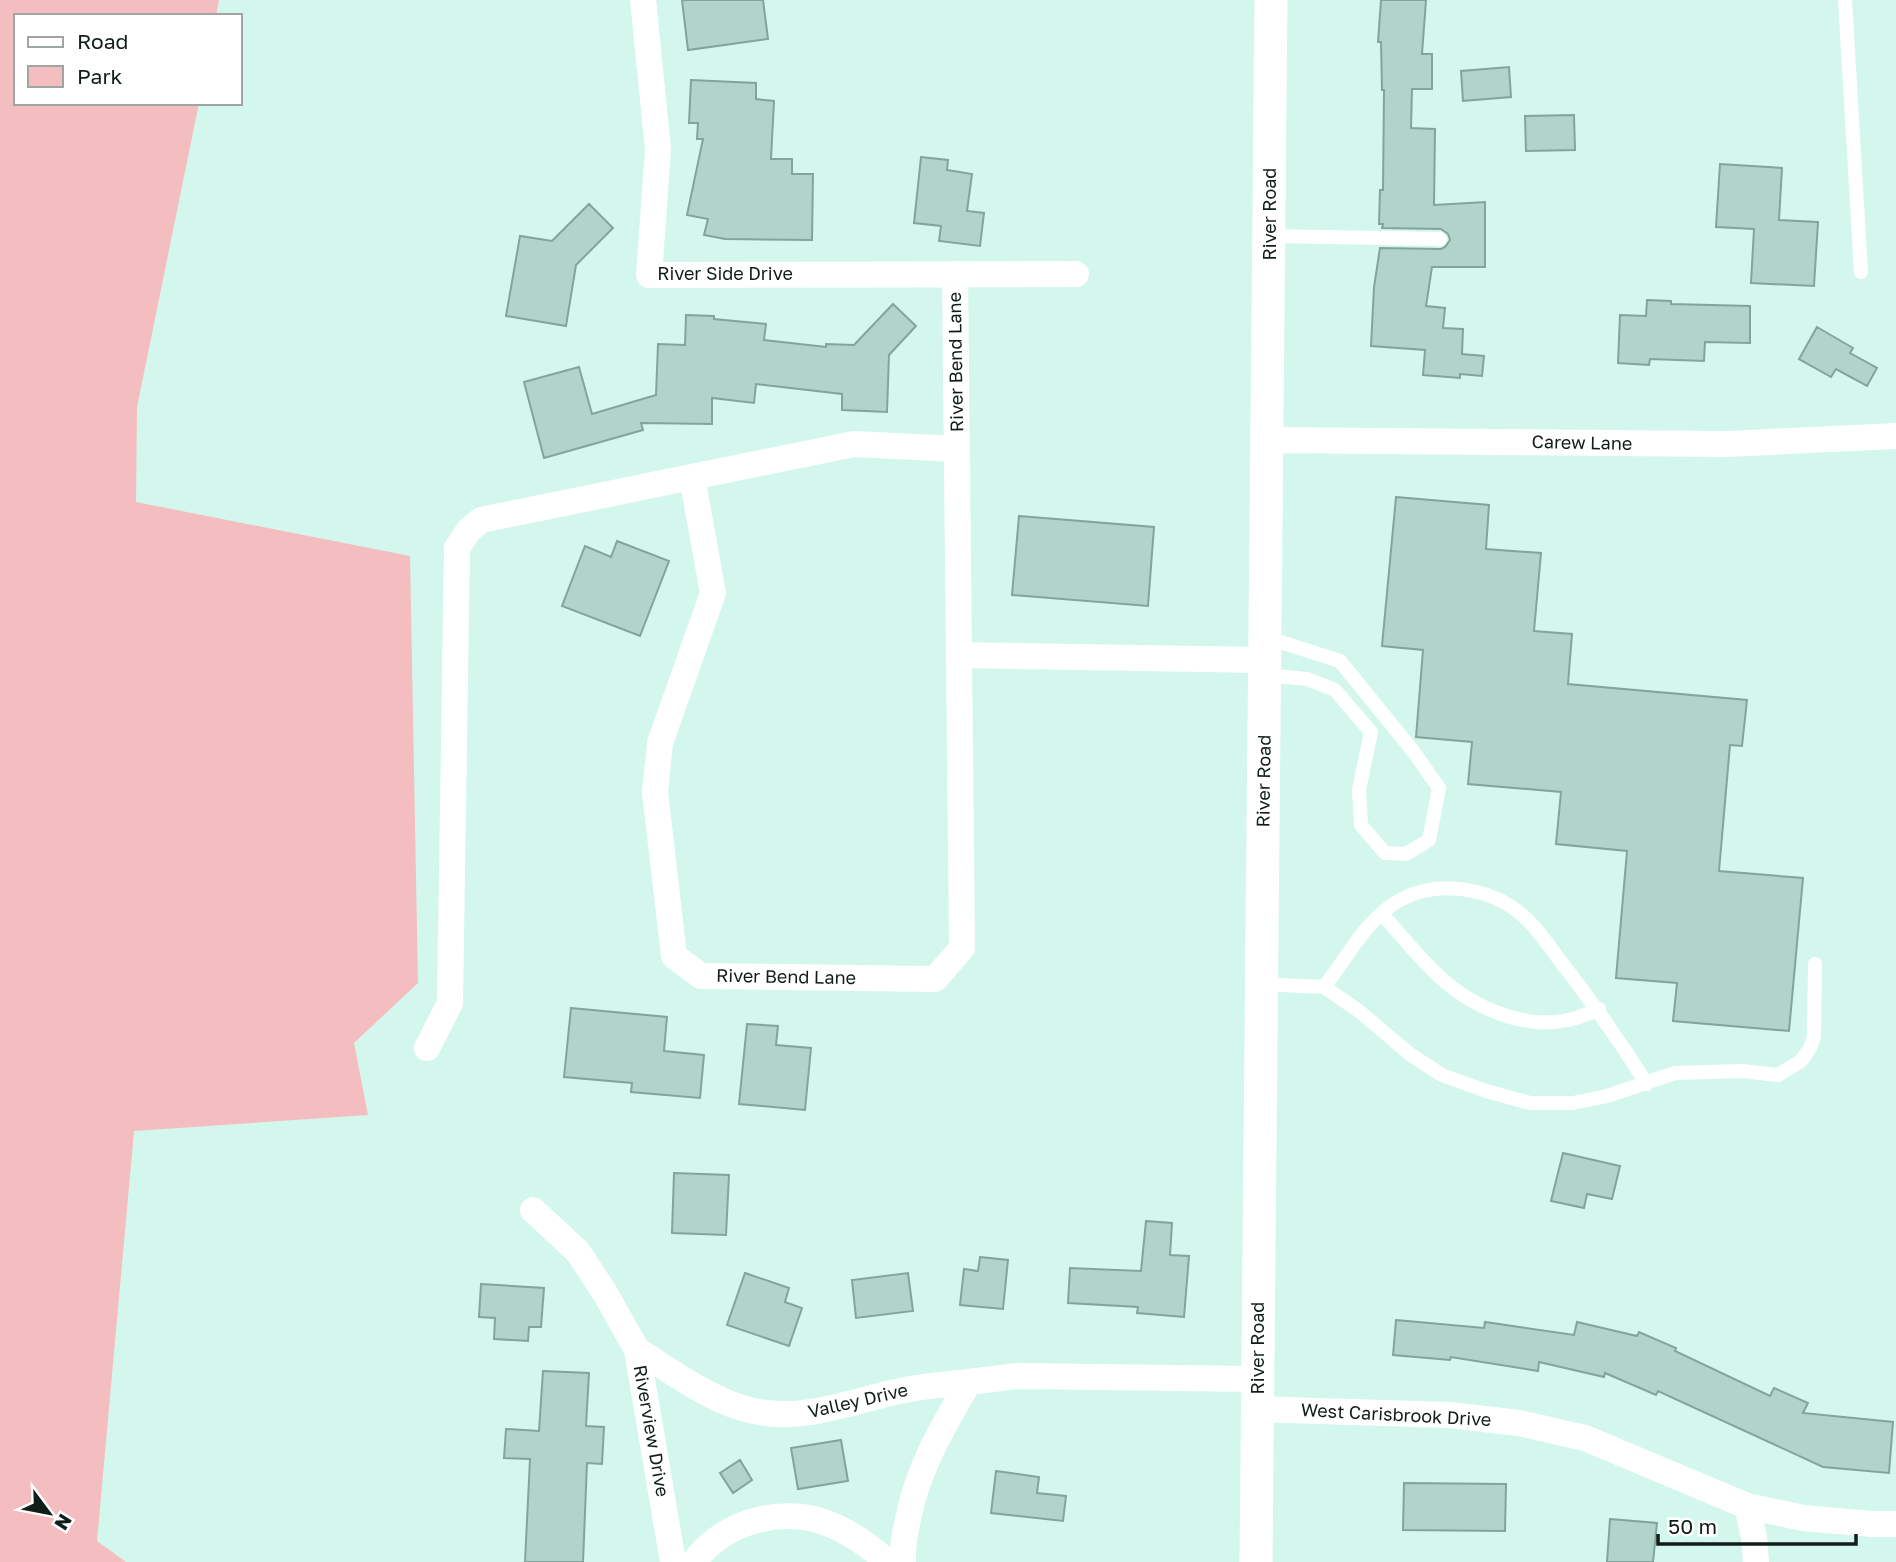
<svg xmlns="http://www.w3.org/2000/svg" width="1896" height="1562" font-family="'Golos Text',sans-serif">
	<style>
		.green { fill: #f4bec0 }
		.building { fill: #b0d4c9; stroke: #82a49a; stroke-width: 2 }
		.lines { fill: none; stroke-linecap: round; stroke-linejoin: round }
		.service { stroke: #fff; stroke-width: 14 }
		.minor { stroke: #fff; stroke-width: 26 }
		.tertiary { stroke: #fff; stroke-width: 33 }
		.labels { text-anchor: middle; stroke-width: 6; stroke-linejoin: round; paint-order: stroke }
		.street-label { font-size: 18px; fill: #101d19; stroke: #fff }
	</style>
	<rect width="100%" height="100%" fill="#d3f7ec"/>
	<path class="green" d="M 0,0 L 219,0 L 216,16 L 16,16 L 16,103 L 199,103 L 137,407 L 136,502 L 410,556 L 418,983 L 354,1043 L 368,1115 L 134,1131 L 97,1541 L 126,1562 L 0,1562 Z"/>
	<path class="building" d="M 682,0 L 763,0 L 768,39 L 688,50 Z
		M 1381,0 L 1426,0 L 1422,54 L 1432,54 L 1432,89 L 1412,89 L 1411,128 L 1435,129 L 1434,205 L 1485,202 L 1485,267 L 1432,267 L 1426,306 L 1445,308 L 1443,328 L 1463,329 L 1462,354 L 1484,356 L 1482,376 L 1460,374 L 1460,378 L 1423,375 L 1425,350 L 1371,346 L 1374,287 L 1380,248 L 1441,249 L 1445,247 L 1450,240 L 1448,234 L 1441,229 L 1382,228 L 1383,224 L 1379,224 L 1380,190 L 1383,190 L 1384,90 L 1382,90 L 1381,42 L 1378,42 Z
		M 1509,67 L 1511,97 L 1463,101 L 1461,71 Z
		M 691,80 L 756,83 L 756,99 L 774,101 L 771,159 L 792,159 L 792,174 L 813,174 L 812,240 L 725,239 L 704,235 L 708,219 L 687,215 L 703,139 L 697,139 L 698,123 L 689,123 Z
		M 1574,115 L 1575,150 L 1526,151 L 1525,116 Z
		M 921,157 L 948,160 L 947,170 L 972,174 L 967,211 L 984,213 L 980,246 L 939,241 L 941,226 L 914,223 Z
		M 1720,164 L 1782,168 L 1779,220 L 1818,222 L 1814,286 L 1751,283 L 1754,229 L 1716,227 Z
		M 589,204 L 613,228 L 576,265 L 566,326 L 506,316 L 520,236 L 552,241 Z
		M 1647,300 L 1671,301 L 1671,304 L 1750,306 L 1750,343 L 1705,342 L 1704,361 L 1650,359 L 1649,365 L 1618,363 L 1620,315 L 1646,316 Z
		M 893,304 L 916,326 L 889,355 L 887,412 L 842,410 L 842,394 L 756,384 L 754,403 L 712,398 L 712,424 L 641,423 L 643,430 L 544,458 L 524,382 L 579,367 L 592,414 L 656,395 L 658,344 L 685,345 L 686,315 L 714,316 L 714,319 L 766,324 L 764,340 L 826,347 L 826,344 L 854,345 Z
		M 1817,327 L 1853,348 L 1850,353 L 1877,368 L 1867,386 L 1836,369 L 1831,377 L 1799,359 Z
		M 1396,497 L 1489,505 L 1486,549 L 1541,553 L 1534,631 L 1572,634 L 1568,684 L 1747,700 L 1742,746 L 1730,745 L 1719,871 L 1803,878 L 1789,1031 L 1673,1021 L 1677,983 L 1616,978 L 1627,851 L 1556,844 L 1561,792 L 1468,784 L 1472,742 L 1416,737 L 1423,650 L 1382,646 Z
		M 1019,516 L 1154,527 L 1148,606 L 1012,595 Z
		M 617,541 L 669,561 L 640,636 L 562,606 L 585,546 L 611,557 Z
		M 571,1008 L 667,1017 L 664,1051 L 704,1055 L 700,1098 L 631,1092 L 632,1083 L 564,1077 Z
		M 747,1024 L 778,1026 L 776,1045 L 811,1048 L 805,1110 L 739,1104 Z
		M 1563,1153 L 1620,1166 L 1612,1199 L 1587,1194 L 1584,1208 L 1551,1201 Z
		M 674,1173 L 729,1175 L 726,1235 L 672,1233 Z
		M 1146,1221 L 1172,1223 L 1170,1255 L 1189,1256 L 1184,1317 L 1137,1313 L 1138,1307 L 1068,1303 L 1070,1268 L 1141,1271 Z
		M 980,1257 L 1008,1260 L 1003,1309 L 960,1305 L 964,1269 L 978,1271 Z
		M 745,1273 L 789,1288 L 785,1302 L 802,1308 L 789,1346 L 727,1325 Z
		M 908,1273 L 913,1311 L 856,1318 L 852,1280 Z
		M 481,1284 L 544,1288 L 541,1327 L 529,1327 L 528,1341 L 494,1339 L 495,1318 L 479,1317 Z
		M 1396,1320 L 1484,1328 L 1485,1322 L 1574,1335 L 1577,1322 L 1637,1336 L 1639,1332 L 1676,1348 L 1675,1351 L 1770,1396 L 1774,1388 L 1808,1403 L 1803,1413 L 1893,1422 L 1889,1473 L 1823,1467 L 1658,1391 L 1656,1395 L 1605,1373 L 1604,1377 L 1539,1362 L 1538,1371 L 1451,1357 L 1450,1360 L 1393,1355 Z
		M 543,1371 L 589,1373 L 586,1426 L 604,1427 L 602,1464 L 587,1463 L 583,1562 L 525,1562 L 530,1459 L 504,1458 L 506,1429 L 539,1431 Z
		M 841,1440 L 848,1481 L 798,1489 L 791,1448 Z
		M 740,1460 L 752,1480 L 733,1493 L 720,1473 Z
		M 996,1471 L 1039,1477 L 1037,1493 L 1066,1496 L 1063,1521 L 991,1513 Z
		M 1404,1483 L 1506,1484 L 1505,1531 L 1403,1530 Z
		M 1610,1519 L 1657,1523 L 1653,1562 L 1607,1562 Z"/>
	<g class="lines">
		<path class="service" d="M 1845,0 L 1861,272
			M 1270,236 L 1440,239
			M 1265,675 L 1307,679 L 1335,690 L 1371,732 L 1359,790 L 1361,825 L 1385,853 L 1406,854 L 1429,840 L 1439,788 L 1413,751 L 1340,661 L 1265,637
			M 1382,914 C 1422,959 1449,999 1510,1017 C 1542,1026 1568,1024 1599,1009
			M 1261,984 L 1324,987 L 1359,1011 L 1411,1055 L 1442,1075 L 1486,1091 L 1530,1103 L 1573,1103 L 1607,1096 L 1675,1073 L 1742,1071 L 1778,1075 L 1801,1061 L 1810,1048 L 1814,1037 L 1815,964
			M 1324,987 C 1348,957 1365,920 1400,900 C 1435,880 1484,887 1516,910 C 1533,922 1546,942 1558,958 C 1590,999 1619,1040 1647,1084"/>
		<path class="minor" d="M 643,0 L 658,149 L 649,275 L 1076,274
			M 1268,440 L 1727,444 L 1896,436
			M 692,477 L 713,593 L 660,743 L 655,792 L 674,956 L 701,976 L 935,979 L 962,948 L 955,274
			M 960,655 L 1265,660
			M 427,1048 L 450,1003 L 457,548 L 469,530 L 481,520 L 854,444 L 957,449
			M 533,1210 L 578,1252 L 605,1293 L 637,1350 L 673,1562
			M 637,1350 C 667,1369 705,1396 739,1407 C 801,1428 857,1397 916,1388 C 934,1385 952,1384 969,1382
			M 1257,1409 L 1449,1415 L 1519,1423 L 1585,1438 L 1747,1506 L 1803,1518 L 1872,1524 L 1896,1524
			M 1747,1506 L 1754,1537 L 1756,1562
			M 694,1562 C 724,1520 787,1504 834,1526 C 855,1535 871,1548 888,1562
			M 903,1562 C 902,1547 905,1534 908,1519 C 918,1468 943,1426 969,1382 L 1018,1376 L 1258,1379"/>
		<path class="tertiary" d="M 1256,1562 L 1271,0"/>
	</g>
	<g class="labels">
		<g class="street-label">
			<text transform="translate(1270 214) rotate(-90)" y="6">River Road</text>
			<text x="725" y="280">River Side Drive</text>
			<text transform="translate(956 362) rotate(-91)" y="6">River Bend Lane</text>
			<text transform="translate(1582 443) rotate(1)" y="6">Carew Lane</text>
			<text transform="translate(1264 781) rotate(-89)" y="6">River Road</text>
			<text transform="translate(786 977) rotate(1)" y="6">River Bend Lane</text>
			<text transform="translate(1258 1348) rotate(-90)" y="6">River Road</text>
			<text transform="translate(858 1401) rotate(-13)" y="6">Valley Drive</text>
			<text transform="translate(1396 1415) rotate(3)" y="6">West Carisbrook Drive</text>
			<text transform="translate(651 1431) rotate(80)" y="6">Riverview Drive</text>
		</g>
	</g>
	<rect x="14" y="14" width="228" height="91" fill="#ffffff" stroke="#9fa5a3" stroke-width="2"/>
	<rect x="28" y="37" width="35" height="10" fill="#ffffff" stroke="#9fa5a3" stroke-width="2"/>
	<text x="77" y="49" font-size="21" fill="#101d19">Road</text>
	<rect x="28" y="66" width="35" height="21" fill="#f4bec0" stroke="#9fa5a3" stroke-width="2"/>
	<text x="77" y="84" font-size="21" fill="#101d19">Park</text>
	<g transform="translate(49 1513) rotate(122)" stroke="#ffffff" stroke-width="5" paint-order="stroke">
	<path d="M0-5L12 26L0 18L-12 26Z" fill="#101d19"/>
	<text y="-10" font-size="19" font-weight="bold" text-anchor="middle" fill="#101d19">N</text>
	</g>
	<path d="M1658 1534v10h198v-10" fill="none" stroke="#101d19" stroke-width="3.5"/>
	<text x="1668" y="1534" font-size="21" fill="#101d19" stroke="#ffffff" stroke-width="5" paint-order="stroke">50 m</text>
</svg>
